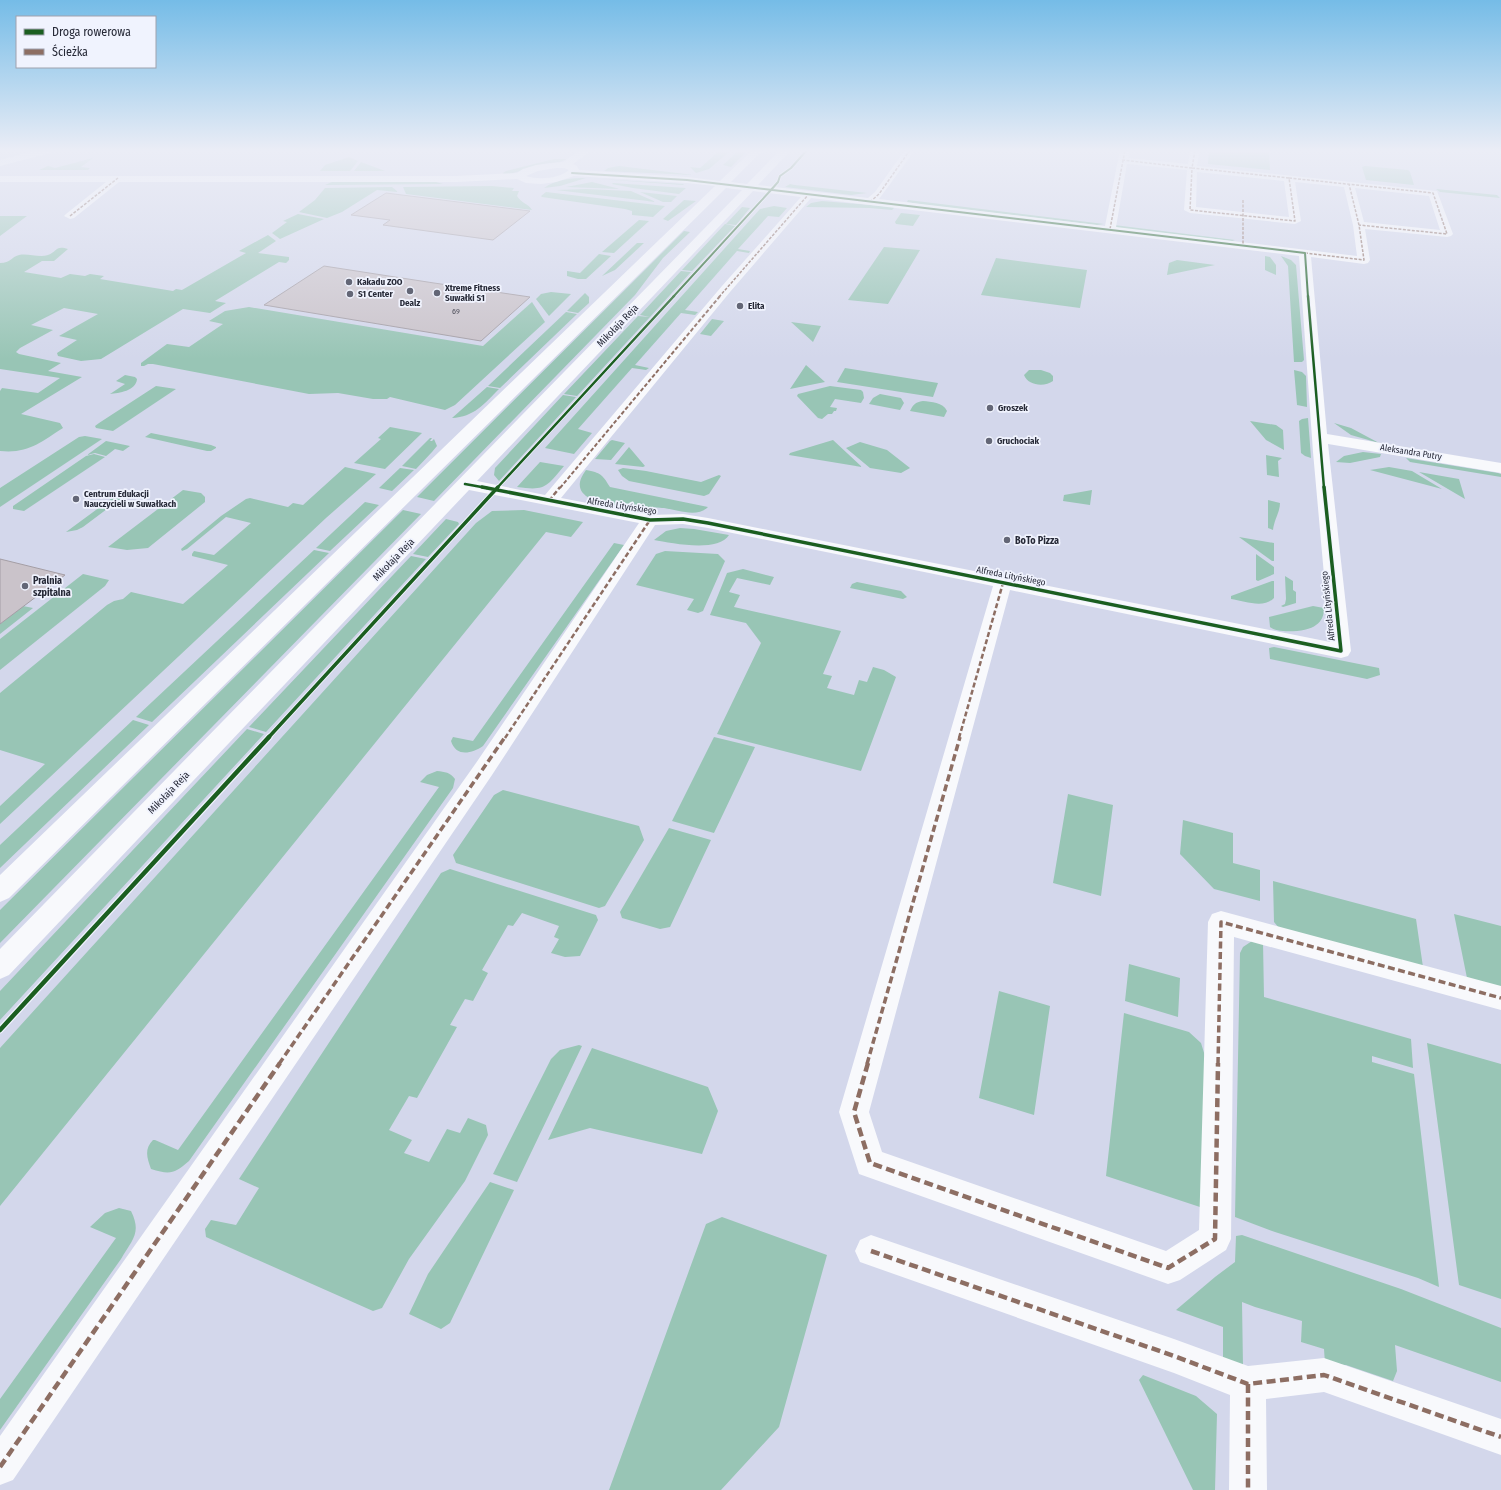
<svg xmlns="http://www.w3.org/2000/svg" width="1501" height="1490" font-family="'Fira Sans Condensed',sans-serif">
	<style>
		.green { fill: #98c5b5 }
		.building { fill: #cac3ca; stroke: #a49ea5 }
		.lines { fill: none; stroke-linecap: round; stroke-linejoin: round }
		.minor { fill: #f8f9fc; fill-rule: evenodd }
		.quiet-far4 { stroke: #8d6e63; stroke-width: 1.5; stroke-dasharray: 3 1.5; stroke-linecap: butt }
		.quiet-far3 { stroke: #8d6e63; stroke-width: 2; stroke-dasharray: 4 2; stroke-linecap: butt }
		.quiet-far2 { stroke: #8d6e63; stroke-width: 2.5; stroke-dasharray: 5 2.5; stroke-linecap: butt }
		.quiet-far1 { stroke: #8d6e63; stroke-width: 3.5; stroke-dasharray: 7 3.5; stroke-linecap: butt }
		.quiet { stroke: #8d6e63; stroke-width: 4.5; stroke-dasharray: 9 4.5; stroke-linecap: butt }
		.cycleway-far3-casing { stroke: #f0f3fe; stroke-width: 3.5 }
		.cycleway-far2-casing { stroke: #f0f3fe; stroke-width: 4 }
		.cycleway-far1-casing { stroke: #f0f3fe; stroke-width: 5.5 }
		.cycleway-casing { stroke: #f0f3fe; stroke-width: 7 }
		.cycleway-far3 { stroke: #1b5e20; stroke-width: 2 }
		.cycleway-far2 { stroke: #1b5e20; stroke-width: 2.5 }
		.cycleway-far1 { stroke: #1b5e20; stroke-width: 3.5 }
		.cycleway { stroke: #1b5e20; stroke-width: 4.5 }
		.poi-dot { fill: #636676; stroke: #f0f3fe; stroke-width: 1.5 }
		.labels { text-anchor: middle; stroke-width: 3.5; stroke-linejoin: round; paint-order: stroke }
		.number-label { font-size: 8px; fill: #4f505c }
		.far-poi-label { font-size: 9px; font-weight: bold; fill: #262937; stroke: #f0f3fe; text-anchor: start }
		.far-street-label { font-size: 9px; fill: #262937; stroke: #f0f3fe }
		.street-label { font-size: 10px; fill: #262937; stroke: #f0f3fe }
		.poi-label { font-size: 10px; font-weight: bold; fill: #262937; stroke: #f0f3fe; text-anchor: start }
	</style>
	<rect width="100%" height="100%" fill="#d3d7eb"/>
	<path class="green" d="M 739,150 L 748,150 L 731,167 L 723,165 Z
		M 1209,150 L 1240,150 L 1269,153 L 1270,170 L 1208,164 Z
		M 719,151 L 729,152 L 709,169 L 696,173 L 690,167 L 700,168 Z
		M 349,157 L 358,161 L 350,171 L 320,171 L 325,165 Z
		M 93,158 L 81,167 L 90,168 L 88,170 L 39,170 L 48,166 L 55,168 Z
		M 554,159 L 567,159 C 558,164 548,162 539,165 C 527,168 516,173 504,175 L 503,173 L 506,171 Z
		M 361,162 L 385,171 L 354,171 Z
		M 619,166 L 694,175 L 604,171 L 608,168 Z
		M 1365,166 L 1408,170 L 1410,172 L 1414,185 L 1366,180 L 1362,167 Z
		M 586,178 L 560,186 L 544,188 C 556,179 572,178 586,178 Z
		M 599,179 L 684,184 L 683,185 Z
		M 334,181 L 436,182 L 443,184 L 325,185 Z
		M 592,182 L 620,189 L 566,187 Z
		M 612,184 L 613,183 L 686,188 L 679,194 L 633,188 Z
		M 790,184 L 795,185 L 867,193 L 851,195 L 785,187 Z
		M 492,186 L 514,188 L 512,191 L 519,191 L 517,196 C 521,203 529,204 532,210 L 406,194 L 403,187 Z
		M 392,187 L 398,192 L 377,190 L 342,212 L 327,218 L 299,212 L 315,200 L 325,188 Z
		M 586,189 L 631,191 L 656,202 L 556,190 Z
		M 1436,189 L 1497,195 L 1500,198 L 1440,192 Z
		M 546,192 L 665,206 L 653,217 L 632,215 L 632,211 L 625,209 L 542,197 L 541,196 Z
		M 640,192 L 677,196 L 671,202 L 663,202 Z
		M 684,200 L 696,201 L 668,221 L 663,219 Z
		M 908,200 L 1104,224 L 1097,225 L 925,205 L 907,202 Z
		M 822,201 L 894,207 L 894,208 L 892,210 L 870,208 L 806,207 L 811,203 Z
		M 774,206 L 787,208 L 779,217 L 768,216 L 738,249 L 750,251 L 749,253 L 737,251 L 685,310 L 698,312 L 695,315 L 681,313 L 635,365 L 649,368 L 646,370 L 632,368 L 578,429 L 592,433 L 574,454 L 545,448 L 760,209 Z
		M 742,207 L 750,208 L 736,225 L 726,224 Z
		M 901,213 L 920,215 L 913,226 L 896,224 L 895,222 Z
		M 298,214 L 324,219 L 280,239 L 272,233 L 287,222 L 283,221 Z
		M 0,216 L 27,216 L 0,236 Z
		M 639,220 L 649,221 L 614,253 L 602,252 Z
		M 725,224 L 735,226 L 692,271 L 682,270 Z
		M 1114,225 L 1235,240 L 1232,241 L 1118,228 Z
		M 684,231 L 690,232 L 663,258 L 635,295 L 434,501 L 417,497 Z
		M 268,235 L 276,241 L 258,253 L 289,257 L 289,260 L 286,263 L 279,262 L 215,301 L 226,303 L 210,313 L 183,309 L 101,359 L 81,361 L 58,356 L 57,353 L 77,340 L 59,336 L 98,314 L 64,308 L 31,325 L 53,330 L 20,348 L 16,352 L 19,354 L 61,363 L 48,371 L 82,377 L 21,414 L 60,423 L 63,428 C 41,442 28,454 0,451 L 0,391 L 2,388 L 38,393 L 60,378 L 0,369 L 0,263 C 11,263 11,257 19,255 C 28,253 39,258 48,255 C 57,252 55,245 68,249 L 54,261 L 42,261 L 24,272 L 61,278 L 70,274 L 85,276 L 90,274 L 104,276 L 100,279 L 173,291 L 176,289 L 182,290 L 246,253 L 239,251 Z
		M 637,243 L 644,243 L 615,270 L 602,276 Z
		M 884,247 L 920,250 L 888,304 L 848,300 Z
		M 599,254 L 611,256 L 586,279 L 578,279 L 567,276 L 567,271 L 580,273 Z
		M 1265,256 L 1270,257 L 1276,265 L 1276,275 L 1265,270 Z
		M 1281,256 L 1291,260 L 1296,265 L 1304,360 L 1302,362 L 1294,362 L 1288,266 Z
		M 996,258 L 1087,270 L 1080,308 L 981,295 Z
		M 1177,260 L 1215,265 L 1167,275 L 1169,263 Z
		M 681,271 L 691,272 L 650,317 L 640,315 Z
		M 551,292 L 571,294 L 549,316 L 536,299 L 541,294 Z
		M 585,293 L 589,297 L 589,303 L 578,313 L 567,311 Z
		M 532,302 L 545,322 L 455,405 L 445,410 L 390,397 L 387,399 L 373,399 L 338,393 L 309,394 L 153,364 L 148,364 L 144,366 L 141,366 L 141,363 L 167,344 L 189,347 L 223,324 L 209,321 L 225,311 L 249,307 L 483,346 Z
		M 566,312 L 577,314 L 500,388 L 488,386 Z
		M 638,316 L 650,317 L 577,396 L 564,394 Z
		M 712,319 L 724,321 L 711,336 L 700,334 Z
		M 791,322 L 821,326 L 813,342 Z
		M 806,365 L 825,382 L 790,389 Z
		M 845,368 L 938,383 L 933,397 L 837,382 Z
		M 1029,370 L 1041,370 L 1050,373 L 1053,376 L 1053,381 C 1045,387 1028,386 1024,375 Z
		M 1294,370 L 1302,372 L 1306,376 L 1307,407 L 1297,405 Z
		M 125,375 L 135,377 L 137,379 C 136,391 119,393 110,394 L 125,384 L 116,381 Z
		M 156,386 L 176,389 L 113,431 L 96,428 L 95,426 L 99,423 Z
		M 830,386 L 861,390 L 863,392 L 864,398 L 861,403 L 835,399 L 830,407 L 837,408 L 836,411 L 834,411 L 832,414 L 828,414 L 822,419 L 818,418 L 797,396 L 798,394 Z
		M 487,387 L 499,389 C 484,404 474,417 452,418 Z
		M 880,394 L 901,398 L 904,403 L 900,410 L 869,404 L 873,398 Z
		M 563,395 L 576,397 L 499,481 L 494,475 L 495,468 Z
		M 923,401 C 931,402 943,402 947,411 L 944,417 L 910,411 C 913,405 915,402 923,401 Z
		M 1308,418 L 1311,458 L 1305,456 L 1301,453 L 1299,421 L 1302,419 Z
		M 1250,421 L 1276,425 L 1283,430 L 1284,450 L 1266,440 Z
		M 1334,423 L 1351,428 L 1379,443 L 1351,435 Z
		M 390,427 L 422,433 L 385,469 L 354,463 L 381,439 L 378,438 Z
		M 151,433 L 211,445 L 216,447 L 216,448 L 211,451 L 207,451 L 145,437 Z
		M 85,436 L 102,439 L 0,507 L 0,488 L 79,437 Z
		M 430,438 L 432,438 L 430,441 L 432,441 L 434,439 L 437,446 L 432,452 L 416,469 L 402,466 Z
		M 612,440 L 625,443 L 611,460 L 595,459 L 610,441 Z
		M 833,440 L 862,467 L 789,455 L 790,453 Z
		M 106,441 L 130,446 L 123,451 L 115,449 L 106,456 L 95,453 L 87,455 Z
		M 860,442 L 887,450 L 910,468 L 901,473 L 870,468 L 846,448 Z
		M 629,447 L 645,466 L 643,467 L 615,464 Z
		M 1363,452 L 1381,454 L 1380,457 L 1350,463 L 1336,462 L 1344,456 Z
		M 94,454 L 105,457 L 24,511 L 13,509 L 13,506 L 86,456 Z
		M 1266,455 L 1282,458 L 1278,461 L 1279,477 L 1267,475 Z
		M 1406,458 L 1498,473 L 1501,474 L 1501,477 L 1410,462 Z
		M 540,462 L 564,466 C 546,487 546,491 517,487 Z
		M 345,467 L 376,474 L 326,518 L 0,824 L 0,806 L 45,764 L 0,750 L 0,693 L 107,605 L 114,601 L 123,599 L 131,592 L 183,604 L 228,565 L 192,556 L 192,554 L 194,551 L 214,555 L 251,523 L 226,517 L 187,549 L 182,551 L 181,549 L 221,516 L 246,499 L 250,498 L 288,507 L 293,503 L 303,505 Z
		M 1389,467 L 1412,471 L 1442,489 L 1370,470 Z
		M 400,468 L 414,470 L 392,491 L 379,488 Z
		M 623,468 L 646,471 L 701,482 L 719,475 L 721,476 L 709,494 L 704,496 L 629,481 L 622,476 L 618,470 Z
		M 586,470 C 601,473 602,474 610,487 L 708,507 C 697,518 678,510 664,508 C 643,507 556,510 586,470 Z
		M 1419,472 L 1459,479 L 1465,499 Z
		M 183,490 L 201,493 L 205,497 L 205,502 L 148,548 L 127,550 L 108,547 Z
		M 1092,490 L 1090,505 L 1063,501 L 1064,495 Z
		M 119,493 L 127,494 L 83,527 L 77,530 L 66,532 Z
		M 1268,500 L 1280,503 C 1280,512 1274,520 1273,530 L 1268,528 Z
		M 365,502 L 379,505 L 330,551 L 316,548 Z
		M 403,510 L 421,514 L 0,943 L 0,910 Z
		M 524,510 L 583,522 L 571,537 L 546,532 L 0,1206 L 0,1048 L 476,523 L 492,511 Z
		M 446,519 L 458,522 L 459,524 L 428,557 L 413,554 Z
		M 680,528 L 694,529 L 729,535 C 718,553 671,543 654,540 L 666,531 Z
		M 1239,537 L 1274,543 L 1274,561 L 1272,561 Z
		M 614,543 L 624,545 L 483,746 C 471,754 456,757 451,741 L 453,737 L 473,741 Z
		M 314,550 L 329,553 L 152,722 L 136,717 Z
		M 665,551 L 718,554 L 725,561 L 703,611 L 698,613 L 687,610 L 694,599 L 636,585 L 656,554 Z
		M 1256,554 L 1274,567 L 1274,574 L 1258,581 L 1256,580 Z
		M 411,556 L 426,559 L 266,732 L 249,727 Z
		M 743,569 L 774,577 L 770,585 L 737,578 L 729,592 L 740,595 L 734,607 L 841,631 L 823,674 L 832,676 L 827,688 L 854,695 L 859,680 L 867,682 L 873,667 L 884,670 L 896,677 L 861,771 L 717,734 L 761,643 L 746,623 L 710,615 L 727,573 Z
		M 83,574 L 109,580 L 105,586 L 0,670 L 0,639 Z
		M 1285,576 L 1293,581 L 1293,590 L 1296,592 L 1296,603 L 1283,607 L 1281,606 L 1285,604 L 1286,599 Z
		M 1272,581 L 1274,581 L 1274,598 C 1264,609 1244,601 1231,599 L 1231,596 Z
		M 857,582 L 901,591 L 907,597 L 903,599 L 850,588 L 852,584 Z
		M 23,606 L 33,608 L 0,634 L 0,624 Z
		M 1313,606 L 1324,608 C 1324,615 1322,621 1316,625 C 1308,632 1278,634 1270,627 L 1269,617 Z
		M 1274,647 L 1379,668 L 1380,675 L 1367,679 L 1270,659 L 1269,648 Z
		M 133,720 L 149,725 L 0,868 L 0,845 Z
		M 247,729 L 264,734 L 0,1020 L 0,991 Z
		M 714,737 L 755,747 L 714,833 L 672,821 Z
		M 437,771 C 445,772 450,772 455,779 L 453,788 L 189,1161 C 174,1174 170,1175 151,1169 C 147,1158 144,1149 153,1140 L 155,1140 L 178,1150 L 439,787 L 420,782 L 427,775 Z
		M 503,790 L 639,826 L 644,840 L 605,906 L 599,908 L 456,863 L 453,855 L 494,795 Z
		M 1068,794 L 1113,805 L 1101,896 L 1053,883 Z
		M 1183,820 L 1233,833 L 1233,863 L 1260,870 L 1260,901 L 1214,889 L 1180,854 Z
		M 669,828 L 711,840 L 670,927 L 660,929 L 622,918 L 620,912 Z
		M 450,869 L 596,915 L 598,920 L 580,956 L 565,957 L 551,953 L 559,939 L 554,937 L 559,926 L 522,913 L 513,926 L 508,925 L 482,970 L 488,973 L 473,1001 L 465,999 L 450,1025 L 457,1027 L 417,1098 L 409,1096 L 389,1130 L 412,1140 L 404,1153 L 429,1162 L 447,1129 L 460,1133 L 468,1118 L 486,1125 L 488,1135 L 465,1181 L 409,1259 L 382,1308 L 373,1311 L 206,1237 L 205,1229 L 211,1220 L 236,1225 L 259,1188 L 239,1179 L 441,873 Z
		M 1273,881 L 1416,919 L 1423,967 L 1279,928 L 1274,922 Z
		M 1454,914 L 1501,926 L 1501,988 L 1467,978 Z
		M 1252,941 L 1263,942 L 1264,997 L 1411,1039 L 1413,1068 L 1372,1056 L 1372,1062 L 1414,1074 L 1439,1287 L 1418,1278 L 1275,1232 L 1235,1217 L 1240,953 L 1243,947 Z
		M 1129,964 L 1180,978 L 1178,1017 L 1125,1001 Z
		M 999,991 L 1050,1006 L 1034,1115 L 979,1098 Z
		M 1124,1013 L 1189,1032 L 1201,1043 L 1205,1056 L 1203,1208 L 1106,1176 Z
		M 1427,1043 L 1501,1064 L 1501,1299 L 1459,1285 Z
		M 579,1045 L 582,1046 L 517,1182 L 493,1174 L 551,1059 L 560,1050 Z
		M 592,1048 L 708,1087 L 718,1111 L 702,1154 L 590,1128 L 548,1140 Z
		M 490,1182 L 514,1190 L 450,1323 L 441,1329 L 409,1314 L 428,1274 Z
		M 119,1208 L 131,1211 C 142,1233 132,1240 121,1259 L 0,1430 L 0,1399 L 116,1238 L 90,1227 L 105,1213 Z
		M 722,1217 L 827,1255 L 779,1427 L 721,1490 L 609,1490 L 706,1224 Z
		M 1242,1235 L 1401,1289 L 1501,1328 L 1501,1382 L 1395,1345 L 1397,1371 L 1393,1381 L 1346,1365 L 1325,1364 L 1324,1349 L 1301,1342 L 1302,1321 L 1255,1307 L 1242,1302 L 1243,1367 L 1223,1362 L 1223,1327 L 1176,1310 L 1215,1277 L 1235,1262 L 1236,1236 Z
		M 1143,1375 L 1196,1396 L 1217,1414 L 1215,1490 L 1193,1490 L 1139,1380 Z"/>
	<path class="building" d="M 386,193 L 530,211 L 493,240 L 383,225 L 390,220 L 351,215 Z
		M 324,266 L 434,283 L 530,297 L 481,341 L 264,305 Z
		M 0,559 L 65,575 L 0,624 Z"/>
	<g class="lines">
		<path class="minor" d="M 37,150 L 56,150 L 54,152 L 0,166 L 0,160 Z
			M 580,150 L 592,150 L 573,164 L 577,166 L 579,170 L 687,177 L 720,181 L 752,150 L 763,150 L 731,182 L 747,184 L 780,150 L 791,150 L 758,185 L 868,198 L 875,192 L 905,150 L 915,150 L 879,199 L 1105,226 L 1120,150 L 1130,150 L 1129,158 L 1188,164 L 1190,150 L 1200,150 L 1197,166 L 1437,191 L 1453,234 L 1451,236 L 1447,237 L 1365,229 L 1370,260 L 1368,263 L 1364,264 L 1311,257 L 1327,434 L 1501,463 L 1501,473 L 1328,444 L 1351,651 L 1348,656 L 1341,658 L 1010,590 L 869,1112 L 882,1152 L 1166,1251 L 1199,1230 L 1208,922 L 1212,914 L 1221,911 L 1501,986 L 1501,1010 L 1234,937 L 1231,1239 L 1226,1250 L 1180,1280 L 1168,1284 L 859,1174 L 839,1112 L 993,586 L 708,528 L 683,524 L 655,525 L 492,775 L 13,1480 L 0,1485 L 0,1436 L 476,763 L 639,523 L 469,490 L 9,975 L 0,979 L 0,949 L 742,190 L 726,188 L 9,898 L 0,902 L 0,875 L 715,186 L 687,183 L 574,176 L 556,182 L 541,184 L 526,183 L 517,179 L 457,182 L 119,182 L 74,218 L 70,219 L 64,216 L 66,214 L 106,182 L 0,182 L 0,176 L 457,176 L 517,173 L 523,169 L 536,165 L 563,162 ZM 1127,164 L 1187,170 L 1184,210 L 1190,213 L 1295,224 L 1301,221 L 1295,182 L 1344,187 L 1353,225 L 1357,256 L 1116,227 ZM 556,168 L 564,168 L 569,170 C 558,179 539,180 526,176 L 538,171 ZM 1197,172 L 1284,181 L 1289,217 L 1196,207 ZM 1355,188 L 1429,196 L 1440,230 L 1364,222 ZM 753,191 L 801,197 L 722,286 L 545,495 L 477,481 ZM 811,198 L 1299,256 L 1313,452 L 1330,642 L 708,518 L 683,514 L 650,515 L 561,498 L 730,292 Z
			M 871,1235 L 1174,1339 L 1248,1366 L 1324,1358 L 1501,1419 L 1501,1455 L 1324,1392 L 1266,1399 L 1267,1490 L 1229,1490 L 1230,1395 L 1174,1373 L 860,1262 L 855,1251 L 860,1240 Z"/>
		<path class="quiet-far4" d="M 1122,160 L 1192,168 L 1195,150
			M 1192,168 L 1289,178 L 1295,221 L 1190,210 Z
			M 1289,178 L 1433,193 L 1447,234 L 1359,225
			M 1243,200 L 1243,246
			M 870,202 L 879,194 L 910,150
			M 70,216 L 118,178
			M 1110,229 L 1125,150
			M 1305,253 L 1364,260 L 1359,225 L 1349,184
			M 719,297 L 808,195"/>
		<path class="quiet-far3" d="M 560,488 L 720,296"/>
		<path class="quiet-far2" d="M 549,501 L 560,487
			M 505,738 L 650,520
			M 959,738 L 1003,583"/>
		<path class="quiet-far1" d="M 279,1064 L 505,737
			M 867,1064 L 960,737
			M 1218,1064 L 1221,922 L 1501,998"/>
		<path class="quiet" d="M 868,1063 L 854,1112 L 870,1163 L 1168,1268 L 1215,1239 L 1218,1063
			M 871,1251 L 1174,1356 L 1248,1384 L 1324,1375 L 1501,1437
			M 1248,1384 L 1248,1490
			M 0,1467 L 280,1063"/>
		<defs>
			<path id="cycleway-far3" d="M 572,173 L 687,180 L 1305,253 L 1308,297
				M 673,297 L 771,190 L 778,182 L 780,176 L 791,168 L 807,150"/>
			<path id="cycleway-far2" d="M 1308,296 L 1324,488
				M 465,484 L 487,488
				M 497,488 L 674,296"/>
			<path id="cycleway-far1" d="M 482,487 L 650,520 L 683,519 L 708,523 L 1341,651 L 1324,487
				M 268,738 L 498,487"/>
			<path id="cycleway" d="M 0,1030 L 269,737"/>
		</defs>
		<use href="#cycleway-far3" class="cycleway-far3-casing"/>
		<use href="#cycleway-far2" class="cycleway-far2-casing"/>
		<use href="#cycleway-far1" class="cycleway-far1-casing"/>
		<use href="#cycleway" class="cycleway-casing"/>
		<use href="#cycleway-far3" class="cycleway-far3"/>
		<use href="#cycleway-far2" class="cycleway-far2"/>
		<use href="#cycleway-far1" class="cycleway-far1"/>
		<use href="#cycleway" class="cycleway"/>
	</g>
	<linearGradient id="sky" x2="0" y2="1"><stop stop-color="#75bce7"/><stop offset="0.42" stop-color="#ebedf6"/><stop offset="1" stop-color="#ebedf6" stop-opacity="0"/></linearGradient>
	<rect width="1501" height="359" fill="url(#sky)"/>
	<g class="poi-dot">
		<circle cx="349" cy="282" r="4"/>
		<circle cx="410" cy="291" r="4"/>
		<circle cx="437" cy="293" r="4"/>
		<circle cx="350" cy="294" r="4"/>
		<circle cx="740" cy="306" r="4"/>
		<circle cx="990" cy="408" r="4"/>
		<circle cx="989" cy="441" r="4"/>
		<circle cx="76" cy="499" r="4"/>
		<circle cx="1007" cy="540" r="4"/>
		<circle cx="25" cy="586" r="4"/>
	</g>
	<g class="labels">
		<g class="number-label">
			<text x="456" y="314">69</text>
		</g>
		<g class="far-poi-label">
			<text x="357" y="285">Kakadu ZOO</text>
			<text x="445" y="291">Xtreme Fitness<tspan x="445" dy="10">Suwałki S1</tspan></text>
			<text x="358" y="297">S1 Center</text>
			<text x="410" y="306" text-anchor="middle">Dealz</text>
			<text x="748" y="309">Elita</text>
			<text x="998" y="411">Groszek</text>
			<text x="997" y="444">Gruchociak</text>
			<text x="84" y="497">Centrum Edukacji<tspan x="84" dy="10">Nauczycieli w Suwałkach</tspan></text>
		</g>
		<g class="far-street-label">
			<text transform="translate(1411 452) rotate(9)" y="3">Aleksandra Putry</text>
			<text transform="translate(622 506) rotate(9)" y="3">Alfreda Lityńskiego</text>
			<text transform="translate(1011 576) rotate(11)" y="3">Alfreda Lityńskiego</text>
			<text transform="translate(1328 606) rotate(-96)" y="3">Alfreda Lityńskiego</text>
		</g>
		<g class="street-label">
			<text transform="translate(617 325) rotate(-46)" y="4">Mikołaja Reja</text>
			<text transform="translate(393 559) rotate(-46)" y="4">Mikołaja Reja</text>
			<text transform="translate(168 792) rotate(-46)" y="4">Mikołaja Reja</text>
		</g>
		<g class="poi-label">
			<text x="1015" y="544">BoTo Pizza</text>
			<text x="33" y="584">Pralnia<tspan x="33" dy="12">szpitalna</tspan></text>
		</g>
	</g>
	<rect x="16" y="16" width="140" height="52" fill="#f0f3fe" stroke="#9fa2ae"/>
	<rect x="24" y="29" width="20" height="6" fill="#1b5e20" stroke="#9fa2ae"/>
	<text x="52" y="36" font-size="12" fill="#262937">Droga rowerowa</text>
	<rect x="24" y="49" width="20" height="6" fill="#8d6e63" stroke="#9fa2ae"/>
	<text x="52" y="56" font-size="12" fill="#262937">Ścieżka</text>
</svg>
